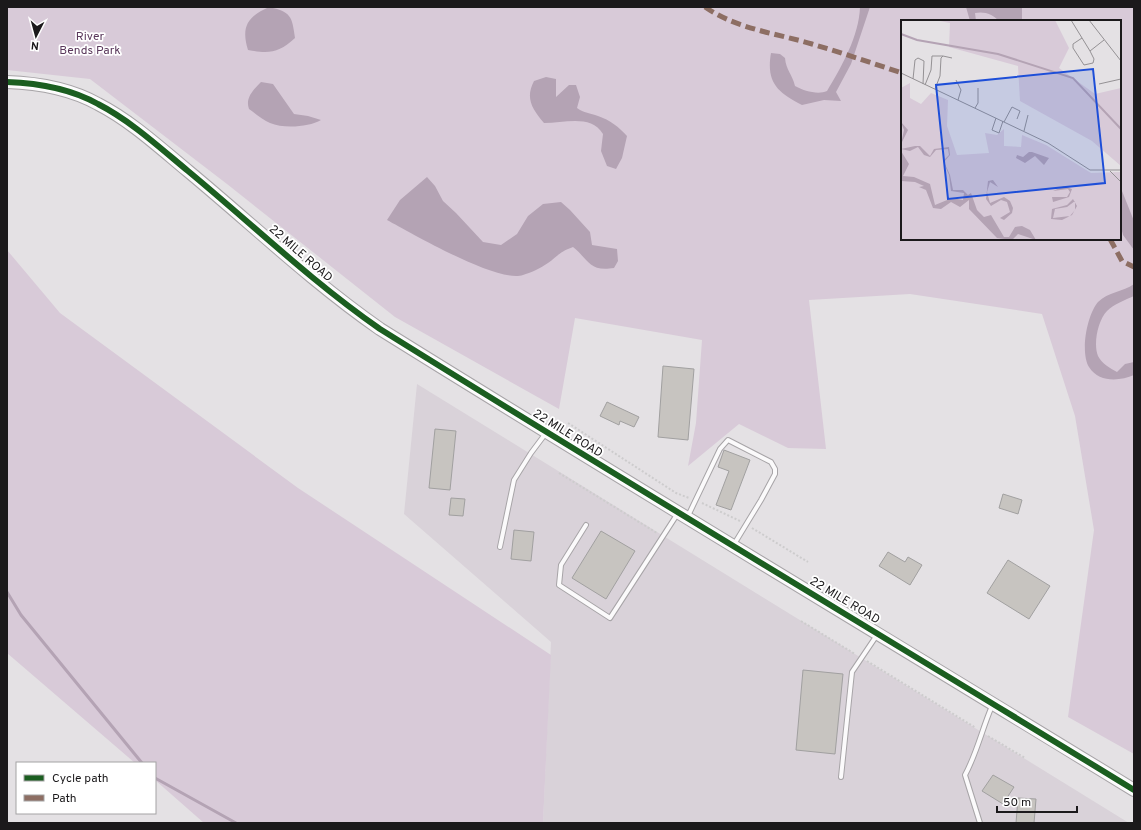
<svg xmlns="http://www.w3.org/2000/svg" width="1141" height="830" font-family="Overpass,sans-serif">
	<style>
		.built { fill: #d9d2d9 }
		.green { fill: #d8cad8; fill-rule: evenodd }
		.water { fill: #b4a3b4 }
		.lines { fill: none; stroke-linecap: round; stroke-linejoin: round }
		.stream { stroke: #b4a3b4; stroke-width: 3 }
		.building { fill: #c7c4c0; stroke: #a1a0a0 }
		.lane-casing { stroke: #a7a4a7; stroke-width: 6 }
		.secondary-casing { stroke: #a7a4a7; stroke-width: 14 }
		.path { stroke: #cdcccd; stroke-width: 2; stroke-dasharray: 2 2; stroke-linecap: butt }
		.lane { stroke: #fbfafb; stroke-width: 4 }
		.secondary { stroke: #fbfafb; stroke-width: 12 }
		.quiet { stroke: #8d6e63; stroke-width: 5; stroke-dasharray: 10 5; stroke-linecap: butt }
		.cycleway-casing { stroke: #fff; stroke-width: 8 }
		.cycleway { stroke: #1b5e20; stroke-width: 6 }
		.labels { text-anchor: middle; stroke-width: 3.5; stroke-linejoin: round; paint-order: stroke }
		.park-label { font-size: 12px; fill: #5a385b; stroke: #fff }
		.street-label { font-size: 12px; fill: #1b191b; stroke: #fff }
		.inset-river { fill: none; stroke: #b4a3b4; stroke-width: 2 }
		.inset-road { fill: none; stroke: #949194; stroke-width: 1 }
		.view { fill: #1d4ed8; fill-opacity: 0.15; stroke: #1d4ed8; stroke-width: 2 }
		.inset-edge { fill: none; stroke: #1b191b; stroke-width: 2 }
	</style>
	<rect width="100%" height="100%" fill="#e4e1e4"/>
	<path class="built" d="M 417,384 L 1129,823 L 543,823 L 551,642 L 404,514 Z"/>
	<path class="green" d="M 7,7 L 1134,7 L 1134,754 L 1068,717 L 1094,530 L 1075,416 L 1042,314 L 910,294 L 809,300 L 826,449 L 788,448 L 739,424 L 688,466 L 696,423 L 702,340 L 575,318 L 559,409 L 395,317 L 227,184 L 90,79 L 7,70 ZM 902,21 L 1120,21 L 1120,239 L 902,239 Z
		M 7,250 L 60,313 L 298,488 L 551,655 L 543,823 L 204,823 L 155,780 L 155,763 L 135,763 L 7,653 Z"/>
	<path class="water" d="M 269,7 C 291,12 292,16 295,38 C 279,53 269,54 248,50 C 241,27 247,17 269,7 Z
		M 860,7 L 870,7 L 851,64 L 836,92 L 841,101 L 824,100 L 802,105 C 777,92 766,82 771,53 L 780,54 L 785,58 C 786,70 792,74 795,86 C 804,91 818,95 827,91 C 842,66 859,36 860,7 Z
		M 966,7 L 1022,7 L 1022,21 L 999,21 C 993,14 984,11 975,13 L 976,21 L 970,21 Z
		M 546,77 L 556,79 L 556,97 L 569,85 L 576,85 L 580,97 L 577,108 C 584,113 590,113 598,116 C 610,120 619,127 627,136 L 622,158 L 616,169 L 607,166 L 601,151 L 603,134 C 591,114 565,123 544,123 C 532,109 525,98 534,81 Z
		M 261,82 L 273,84 L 294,114 L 308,116 L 321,120 C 309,127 284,129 270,123 C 263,120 256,114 249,109 C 245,98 253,90 261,82 Z
		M 427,177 L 435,186 L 443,201 L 456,213 L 483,242 L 501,245 L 517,234 L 528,216 L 543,204 L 561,202 L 570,210 L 590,232 L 592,245 L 617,249 L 618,261 L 614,268 C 589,272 589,260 573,247 C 559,252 558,256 548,263 C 541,268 530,273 523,275 C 499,284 411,233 387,220 L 400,200 Z
		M 1120,186 L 1134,221 L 1134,250 L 1123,235 L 1120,223 Z
		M 1134,284 L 1134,296 C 1125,300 1114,304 1107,311 C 1098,320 1093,344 1098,356 C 1102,364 1110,368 1117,372 L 1125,364 L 1134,362 L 1134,375 C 1120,381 1099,383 1089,367 C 1080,352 1087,315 1098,302 C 1108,292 1123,292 1134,284 Z"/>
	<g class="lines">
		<path class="stream" d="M 7,592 L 21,615 L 142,763
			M 155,778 L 236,823"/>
	</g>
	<path class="building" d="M 663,366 L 694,369 L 688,440 L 658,437 Z
		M 607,402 L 639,417 L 634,427 L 620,421 L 619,425 L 600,416 Z
		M 435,429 L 456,431 L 450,490 L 429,488 Z
		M 724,450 L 750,460 L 731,510 L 716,505 L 729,471 L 718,467 Z
		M 1003,494 L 1022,500 L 1018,514 L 999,508 Z
		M 451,498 L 465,499 L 463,516 L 449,515 Z
		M 514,530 L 534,532 L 531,561 L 511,559 Z
		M 601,531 L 635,551 L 606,599 L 572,578 Z
		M 888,552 L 905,562 L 908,557 L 922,565 L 910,585 L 879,566 Z
		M 1008,560 L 1050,586 L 1029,619 L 987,593 Z
		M 803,670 L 843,674 L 835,754 L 796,750 Z
		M 993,775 L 1014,787 L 1003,804 L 982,791 Z
		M 1018,798 L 1036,799 L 1034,823 L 1016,823 Z"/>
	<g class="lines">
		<defs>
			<path id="lane" d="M 688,516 L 720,449 L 728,440 L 771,462 L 775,469 L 775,474 L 761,500 L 733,546
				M 586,525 L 561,565 L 559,585 L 610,618 L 678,513
				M 500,547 L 514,480 L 531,453 L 546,433
				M 841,777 L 852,672 L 877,635
				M 980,823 L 965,775 C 977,753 982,729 992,706"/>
			<path id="secondary" d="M 7,82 C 37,83 71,89 98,104 C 131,121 159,147 188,171 C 252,224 311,281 380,329 C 630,485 883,636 1134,790"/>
		</defs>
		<use href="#lane" class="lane-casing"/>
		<use href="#secondary" class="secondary-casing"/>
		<path class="path" d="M 568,423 L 676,493 L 689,498
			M 559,473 L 657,533
			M 702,503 L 740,521
			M 752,528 L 808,562
			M 801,621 L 855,654
			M 867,661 L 976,728
			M 988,736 L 1025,758"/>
		<use href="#lane" class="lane"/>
		<use href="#secondary" class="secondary"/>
		<path class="quiet" d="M 705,7 C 737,29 775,33 812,44 C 842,53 872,63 902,73
			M 1110,239 L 1122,261 L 1134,267"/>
		<defs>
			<path id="cycleway" d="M 7,82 C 37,83 71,89 98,104 C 131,121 159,147 188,171 C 252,224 311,281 380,329 C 630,485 883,636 1134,790"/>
		</defs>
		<use href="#cycleway" class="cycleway-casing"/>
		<use href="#cycleway" class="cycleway"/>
	</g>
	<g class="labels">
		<g class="park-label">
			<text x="90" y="40">River<tspan x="90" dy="14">Bends Park</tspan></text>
		</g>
		<g class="street-label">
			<text transform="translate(301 253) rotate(41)" y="4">22 MILE ROAD</text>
			<text transform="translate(568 433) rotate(32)" y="4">22 MILE ROAD</text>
			<text transform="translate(845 600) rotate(31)" y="4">22 MILE ROAD</text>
		</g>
	</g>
	<g transform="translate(901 20)">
		<rect width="220" height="220" fill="#e4e1e4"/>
		<path d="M 34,0 L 154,0 L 168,28 L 158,48 L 194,74 L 220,68 L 220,146 L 191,121 L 119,81 L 117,46 L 48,27 L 49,3 ZM 9,63 L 9,78 L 20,84 L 30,73 L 47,80 L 46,106 L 56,135 L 88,133 L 84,113 L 96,115 L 103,109 L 103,126 L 120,127 L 121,115 L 145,125 L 190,153 L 220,152 L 220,220 L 0,220 L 0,68 Z" fill="#d8cad8"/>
		<path d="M 0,102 L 7,110 L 0,124 L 3,110 ZM 14,126 L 19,126 L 29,136 L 33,129 L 48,127 L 49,135 L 43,142 L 49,155 L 52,170 L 62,170 L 67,175 L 70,173 L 76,190 L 83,197 L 90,195 L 103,217 L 108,217 L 114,207 L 121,206 L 129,210 L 135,220 L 117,214 L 111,220 L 96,218 L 68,189 L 68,180 L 59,187 L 50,182 L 40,189 L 32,188 L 25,170 L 18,167 L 23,166 L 14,162 L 0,161 L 0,131 L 8,144 L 2,156 L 13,157 L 29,164 L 34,185 L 51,178 L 62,180 L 63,173 L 50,171 L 48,155 L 42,141 L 48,135 L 47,129 L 35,130 L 29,137 L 23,135 L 17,127 L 9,131 L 0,129 ZM 128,132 L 131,132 L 148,138 L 143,145 L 134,136 L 124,143 L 115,138 L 116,135 L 122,137 ZM 92,160 L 97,167 L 89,162 L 86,172 L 89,183 L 103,177 L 109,181 L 112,188 L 111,193 L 103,200 L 99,198 L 109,192 L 106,182 L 100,180 L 90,186 L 85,179 L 87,161 ZM 163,166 L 171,169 L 168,177 L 152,182 L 151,177 L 166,177 L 169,172 L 167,169 L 152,171 ZM 172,179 L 176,186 L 171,195 L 161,200 L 150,199 L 151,189 L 166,185 ZM 174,181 L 174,190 L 169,196 L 152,198 L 154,189 L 166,187 Z" fill="#b4a3b4" fill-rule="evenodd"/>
		<path class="inset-river" d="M 0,14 L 16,20 L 97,34 L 172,58 L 220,109"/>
		<path class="inset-road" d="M 170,0 L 189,31 L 193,39 L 192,43 L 183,45 L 172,28 L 172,24 L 181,18M 188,0 L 220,41M 189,31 L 203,20M 0,53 L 147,123 L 189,150 L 220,150M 12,59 L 14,40 L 17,38 L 23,41 L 22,64M 55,60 L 60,70 L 57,80M 198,64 L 220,59M 24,65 L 30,50 L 31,36 L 42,36M 34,69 L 39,56 L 40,38 L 42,36 L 51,38M 74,88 L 77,83 L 77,68M 95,98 L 91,110 L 98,113 L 102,101M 103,102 L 111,87 L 119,91 L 116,99M 123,111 L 127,95M 209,151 L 220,162"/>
		<path class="view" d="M 192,49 L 204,163 L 47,179 L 35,65 Z"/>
		<rect width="220" height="220" class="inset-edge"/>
	</g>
	<rect width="1141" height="830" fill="none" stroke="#1b191b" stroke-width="16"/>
	<rect x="16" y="762" width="140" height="52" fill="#ffffff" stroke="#a4a3a4"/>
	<rect x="24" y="775" width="20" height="6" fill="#1b5e20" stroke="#a4a3a4"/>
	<text x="52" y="782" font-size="12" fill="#1b191b">Cycle path</text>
	<rect x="24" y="795" width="20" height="6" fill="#8d6e63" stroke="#a4a3a4"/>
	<text x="52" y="802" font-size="12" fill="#1b191b">Path</text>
	<g transform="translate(36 36) rotate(186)" stroke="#ffffff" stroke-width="3" paint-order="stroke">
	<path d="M0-3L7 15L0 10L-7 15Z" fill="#1b191b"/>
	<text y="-6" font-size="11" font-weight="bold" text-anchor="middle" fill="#1b191b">N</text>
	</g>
	<path d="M997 806v6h80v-6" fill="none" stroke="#1b191b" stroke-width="2"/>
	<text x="1003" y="806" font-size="12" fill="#1b191b" stroke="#ffffff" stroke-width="3" paint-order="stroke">50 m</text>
</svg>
